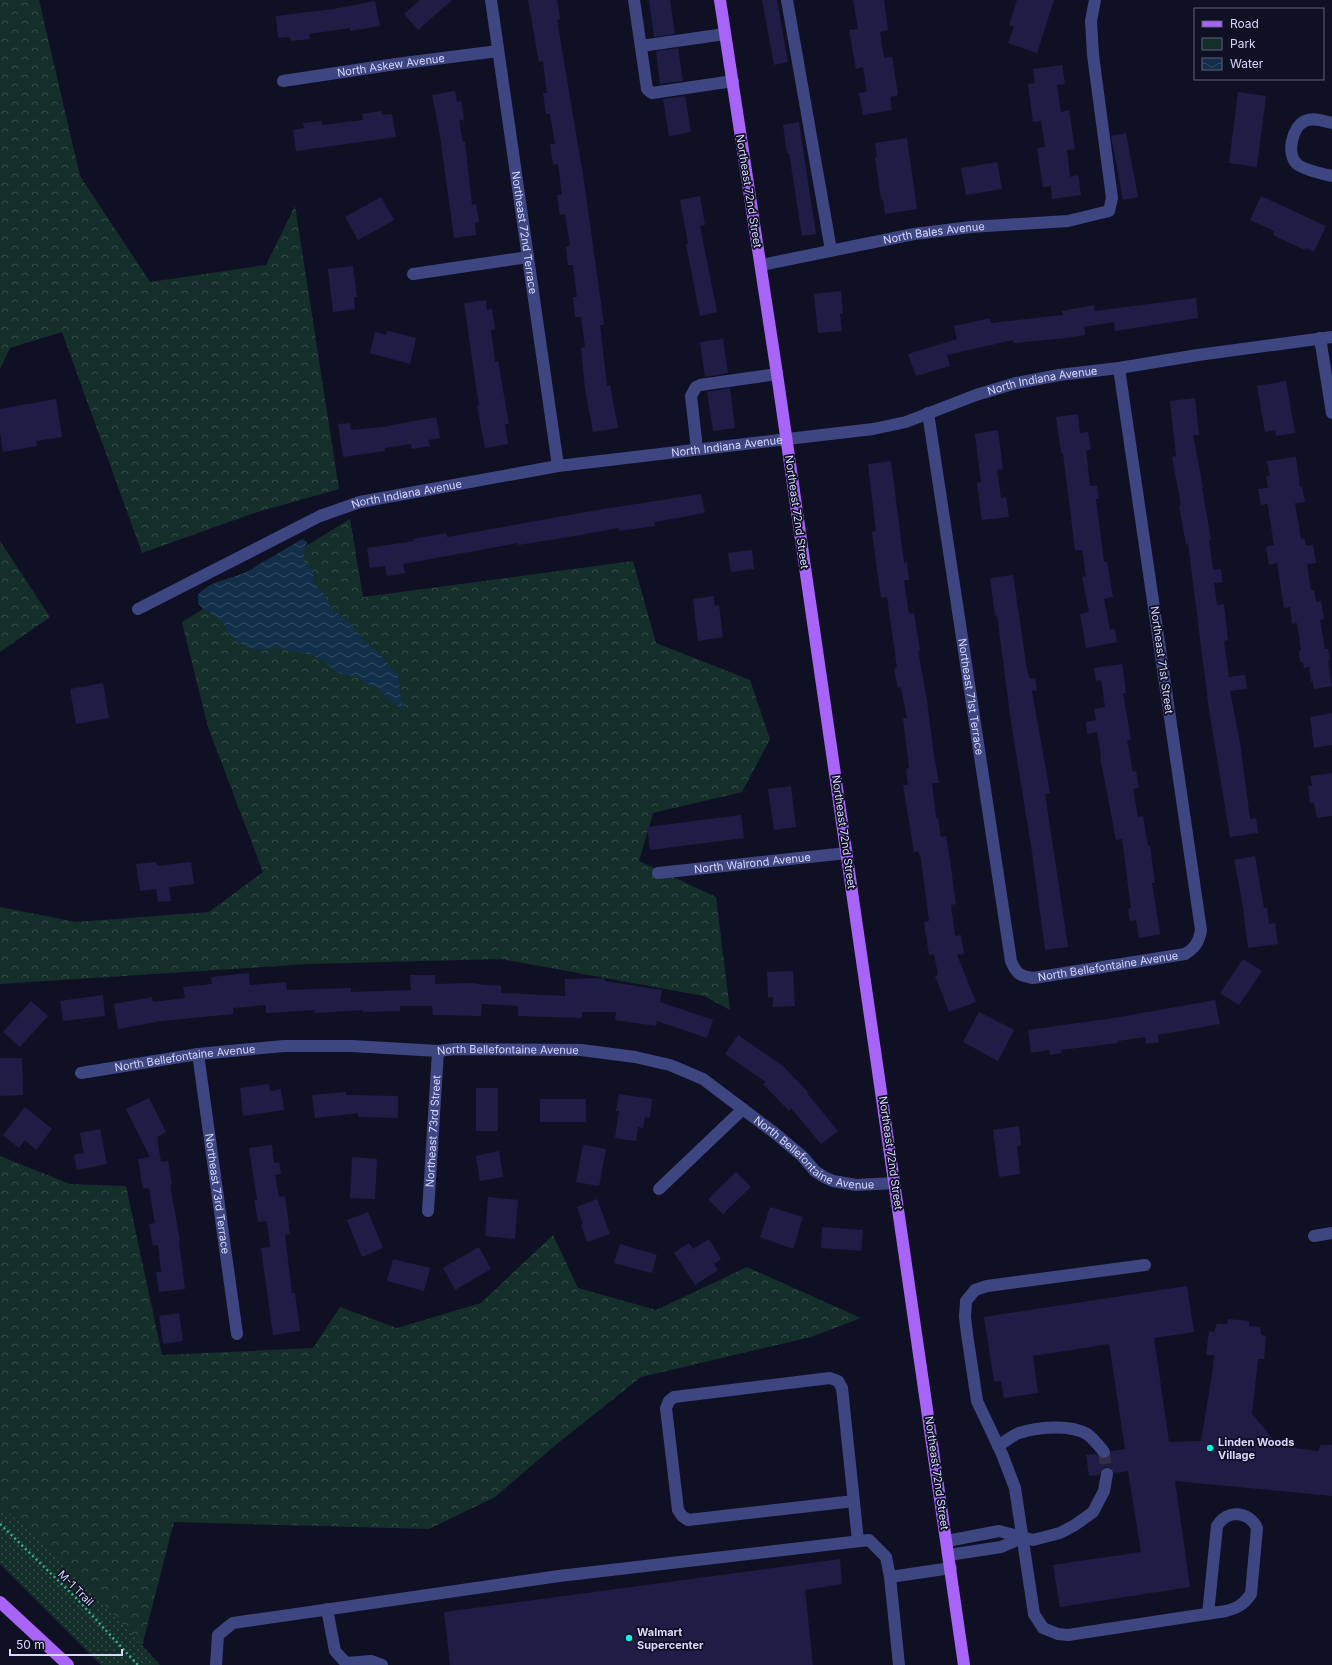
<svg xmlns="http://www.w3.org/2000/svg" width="1332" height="1665" font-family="Inter,sans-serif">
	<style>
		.green { fill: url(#green-dots) }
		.forest { fill: url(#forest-crowns) }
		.water { fill: url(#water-waves) }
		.building { fill: #1f1d45 }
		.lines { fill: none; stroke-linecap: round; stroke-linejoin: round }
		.minor-tunnel { stroke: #2e2e45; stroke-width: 12; stroke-dasharray: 12 6; stroke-linecap: butt }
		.path { stroke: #36b196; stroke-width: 2.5; stroke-dasharray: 2 3; stroke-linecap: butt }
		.minor { stroke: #3e4681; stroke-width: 12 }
		.major { stroke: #a864f7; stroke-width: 12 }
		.poi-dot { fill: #0df2e4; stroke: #101025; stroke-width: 1.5 }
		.labels { text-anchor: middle; stroke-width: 3.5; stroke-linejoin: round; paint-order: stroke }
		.street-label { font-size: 11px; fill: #d6d8fd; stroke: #101025 }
		.poi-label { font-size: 11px; font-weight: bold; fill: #d6d8fd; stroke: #101025; text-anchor: start }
	</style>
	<defs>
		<pattern id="green-dots" width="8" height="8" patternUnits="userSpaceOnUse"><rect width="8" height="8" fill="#142f29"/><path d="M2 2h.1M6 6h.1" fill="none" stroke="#354c49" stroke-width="1.8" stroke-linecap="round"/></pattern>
		<pattern id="forest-crowns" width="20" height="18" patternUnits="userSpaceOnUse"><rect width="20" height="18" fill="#142f29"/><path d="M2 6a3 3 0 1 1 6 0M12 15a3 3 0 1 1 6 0" fill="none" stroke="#354c49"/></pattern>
		<pattern id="water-waves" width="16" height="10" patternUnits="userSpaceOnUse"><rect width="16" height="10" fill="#112f48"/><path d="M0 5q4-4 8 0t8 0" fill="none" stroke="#334c63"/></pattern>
	</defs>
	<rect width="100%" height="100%" fill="#101025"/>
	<path class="green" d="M 0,1505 L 68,1564 L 160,1665 L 101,1665 L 0,1564 Z"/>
	<path class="forest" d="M 0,0 L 39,0 L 80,176 L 150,282 L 266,265 L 295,206 L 339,489 L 254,513 L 142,553 L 62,332 L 10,348 L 0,369 Z
		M 350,519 L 363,597 L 633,561 L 656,643 L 750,680 L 770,739 L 742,792 L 653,813 L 639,861 L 716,897 L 730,1010 L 704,996 L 501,959 L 308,964 L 0,984 L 0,907 L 76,922 L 209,912 L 263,872 L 208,727 L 182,622 Z
		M 0,541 L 50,617 L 0,652 Z
		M 0,1156 L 70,1184 L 126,1186 L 162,1355 L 313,1348 L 340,1307 L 397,1328 L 481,1303 L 553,1235 L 578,1288 L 656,1310 L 747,1267 L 861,1318 L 811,1337 L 641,1377 L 558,1443 L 495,1497 L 429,1529 L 174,1522 L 142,1646 L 68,1564 L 0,1505 Z"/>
	<path class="water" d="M 302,539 L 307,542 L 304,552 L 304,562 L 312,569 L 314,583 L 323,592 L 331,608 L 348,621 L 363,639 L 382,657 L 398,675 L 401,700 L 405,711 L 391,702 L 378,687 L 367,684 L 357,677 L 338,673 L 326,663 L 311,654 L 292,652 L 275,647 L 263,650 L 253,649 L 239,643 L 228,632 L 225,626 L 221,620 L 202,608 L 198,603 L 198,595 C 209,580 232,580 248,571 C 266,560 284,550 302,539 Z"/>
	<path class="building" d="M 420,0 L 452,0 L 418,30 L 404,14 Z
		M 528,0 L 557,0 L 560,19 L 557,20 L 584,181 L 604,325 L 600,325 L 607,386 L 610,385 L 618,428 L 593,432 L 585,389 L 581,348 L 585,347 L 581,317 L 575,317 L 573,297 L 577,297 L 573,265 L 568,265 L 566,247 L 570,246 L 565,214 L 560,215 L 557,195 L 562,195 L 558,164 L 553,165 L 550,144 L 555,144 L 550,114 L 546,114 L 543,93 L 547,93 L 543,61 L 539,62 Z
		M 649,0 L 670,0 L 675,34 L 654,37 Z
		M 762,0 L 777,0 L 788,62 L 774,65 Z
		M 853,0 L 884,0 L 888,30 L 880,32 L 884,58 L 892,57 L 898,95 L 890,97 L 892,110 L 863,115 L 859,93 L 867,92 L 863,67 L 856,69 L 849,30 L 858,29 Z
		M 1017,0 L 1054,0 L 1037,53 L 1008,43 L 1014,27 L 1009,25 Z
		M 375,1 L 380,26 L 350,31 L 350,28 L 309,34 L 310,39 L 291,41 L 290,37 L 278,38 L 276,16 L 334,9 Z
		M 678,48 L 683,81 L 660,84 L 656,51 Z
		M 1062,65 L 1065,84 L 1057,85 L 1061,112 L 1069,110 L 1075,149 L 1067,150 L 1070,177 L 1078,175 L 1081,195 L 1052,199 L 1051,186 L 1043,187 L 1037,148 L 1045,147 L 1041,121 L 1033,122 L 1028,84 L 1035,83 L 1033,69 Z
		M 455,91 L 457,102 L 461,101 L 464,119 L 459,121 L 463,142 L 465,142 L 472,205 L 476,204 L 479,222 L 475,223 L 476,235 L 454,238 L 440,136 L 432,95 Z
		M 1238,92 L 1266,96 L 1257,167 L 1229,163 Z
		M 685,96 L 691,132 L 669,136 L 663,99 Z
		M 381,111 L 382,115 L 392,114 L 396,137 L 296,151 L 293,130 L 304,128 L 303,123 L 322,121 L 322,125 L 363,120 L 362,114 Z
		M 799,122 L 816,234 L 802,236 L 789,153 L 787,153 L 783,125 Z
		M 1126,133 L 1138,197 L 1123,200 L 1111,136 Z
		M 907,138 L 917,209 L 885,214 L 883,199 L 881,200 L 875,157 L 877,157 L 875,143 Z
		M 997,162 L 1002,189 L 966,195 L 961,168 Z
		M 700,196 L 705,225 L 700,226 L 717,312 L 700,316 L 686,245 L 688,244 L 680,200 Z
		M 1261,196 L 1326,226 L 1314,252 L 1306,248 L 1305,250 L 1273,235 L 1274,231 L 1250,220 Z
		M 381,197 L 394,220 L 358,240 L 345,217 Z
		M 353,266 L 357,297 L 354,297 L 355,309 L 333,312 L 328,269 Z
		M 841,291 L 843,314 L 840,314 L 842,331 L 818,333 L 814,294 Z
		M 1196,298 L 1198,318 L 1115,331 L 1114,322 L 1084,327 L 1085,335 L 1067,338 L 1013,343 L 1013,340 L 947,355 L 950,366 L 916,376 L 908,354 L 957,339 L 954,326 L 990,318 L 991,323 L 1063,315 L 1062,311 L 1094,305 L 1095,311 Z
		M 486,300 L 487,310 L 492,309 L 495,329 L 491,330 L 495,362 L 498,361 L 509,424 L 505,424 L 508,444 L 485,448 L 477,406 L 479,406 L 464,303 Z
		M 388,331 L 416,338 L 410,364 L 370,353 L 375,332 L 386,335 Z
		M 723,339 L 728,373 L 705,377 L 700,342 Z
		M 1286,381 L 1295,433 L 1276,436 L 1275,430 L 1265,432 L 1257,386 Z
		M 730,388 L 735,428 L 713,431 L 707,392 Z
		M 1195,398 L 1199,435 L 1193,435 L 1203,487 L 1202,488 L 1211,539 L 1209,540 L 1213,570 L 1221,569 L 1223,582 L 1214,583 L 1217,605 L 1224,604 L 1228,640 L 1224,641 L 1229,677 L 1245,675 L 1247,689 L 1230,691 L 1240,742 L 1250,819 L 1256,818 L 1258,833 L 1230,837 L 1209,710 L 1188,543 L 1186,544 L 1179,506 L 1181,505 L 1172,457 L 1176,456 L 1170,401 Z
		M 56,399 L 62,437 L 36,441 L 37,446 L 3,452 L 0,432 L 0,409 Z
		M 1078,414 L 1080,433 L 1088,432 L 1091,450 L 1086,450 L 1090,486 L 1097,486 L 1099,499 L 1096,499 L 1104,562 L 1107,562 L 1113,597 L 1104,599 L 1110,630 L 1115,629 L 1117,642 L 1086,648 L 1080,614 L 1089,612 L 1082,577 L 1086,576 L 1082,550 L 1075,550 L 1063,453 L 1061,453 L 1056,417 Z
		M 436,417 L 440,438 L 428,440 L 430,446 L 412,449 L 411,444 L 385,448 L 385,451 L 343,457 L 338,424 L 350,423 L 351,430 L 382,427 Z
		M 998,430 L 1003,469 L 997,470 L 1001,498 L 1006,497 L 1009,517 L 982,520 L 977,483 L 981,482 L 975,434 Z
		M 1296,457 L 1300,487 L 1302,487 L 1305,502 L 1295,503 L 1301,539 L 1304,538 L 1306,546 L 1313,545 L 1316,563 L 1307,564 L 1311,590 L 1314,590 L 1316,602 L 1321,601 L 1324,619 L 1320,620 L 1325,649 L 1328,649 L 1330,660 L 1328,661 L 1332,686 L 1314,689 L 1313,681 L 1311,682 L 1309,667 L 1304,668 L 1303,662 L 1300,662 L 1299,651 L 1301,651 L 1297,623 L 1292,624 L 1290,607 L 1284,608 L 1277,563 L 1269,565 L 1266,547 L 1274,545 L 1268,507 L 1267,504 L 1261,505 L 1258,489 L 1268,488 L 1266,476 L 1270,476 L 1267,461 Z
		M 891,461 L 904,563 L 907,562 L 909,580 L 904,580 L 909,614 L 914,613 L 920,651 L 918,651 L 927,700 L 935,765 L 936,765 L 939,783 L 932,783 L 936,818 L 938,818 L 941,837 L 946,836 L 949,854 L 956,904 L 951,905 L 955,936 L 961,935 L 964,954 L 957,955 L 976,1002 L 949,1012 L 935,976 L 938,975 L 934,954 L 929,955 L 924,922 L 929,921 L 921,859 L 918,851 L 914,852 L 903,785 L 908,785 L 906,769 L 909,768 L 903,718 L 907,718 L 901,687 L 898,688 L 894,669 L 897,668 L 887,597 L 881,598 L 872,532 L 876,531 L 868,464 Z
		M 701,494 L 705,513 L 654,522 L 655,526 L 619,531 L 619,528 L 569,537 L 518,545 L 518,543 L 469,552 L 403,564 L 405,573 L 387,576 L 385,566 L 370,568 L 367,548 L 414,541 L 413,539 L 446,533 L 447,537 L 597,510 Z
		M 752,550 L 754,569 L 731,572 L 728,553 Z
		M 1013,575 L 1027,670 L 1030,679 L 1035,678 L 1037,690 L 1032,691 L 1050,793 L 1045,794 L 1068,947 L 1045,950 L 1032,852 L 1011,722 L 997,615 L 995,616 L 990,578 Z
		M 714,596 L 715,606 L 719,605 L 723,637 L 698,641 L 693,599 Z
		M 1122,664 L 1126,693 L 1123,693 L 1131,740 L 1127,740 L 1133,772 L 1136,771 L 1139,788 L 1133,789 L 1138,817 L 1143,816 L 1148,846 L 1150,846 L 1155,883 L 1152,883 L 1160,934 L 1139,938 L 1136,920 L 1130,921 L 1128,909 L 1131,908 L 1122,839 L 1116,840 L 1100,757 L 1101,756 L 1097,732 L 1087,734 L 1086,722 L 1096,720 L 1094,709 L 1105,707 L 1101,680 L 1096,681 L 1094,668 Z
		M 103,683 L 109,718 L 76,724 L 70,689 Z
		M 1332,713 L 1332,745 L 1314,748 L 1310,717 Z
		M 1332,773 L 1332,816 L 1317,818 L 1314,803 L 1310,803 L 1308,786 L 1312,786 L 1310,776 Z
		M 791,786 L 796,827 L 774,830 L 768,789 Z
		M 741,815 L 744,838 L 650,850 L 647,827 Z
		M 1255,856 L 1264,908 L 1267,908 L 1269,924 L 1275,923 L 1278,944 L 1248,948 L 1242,901 L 1234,860 Z
		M 156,862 L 157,866 L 191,862 L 194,884 L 169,887 L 171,901 L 158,902 L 156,889 L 140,891 L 136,864 Z
		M 1243,959 L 1262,971 L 1239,1005 L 1220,993 Z
		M 793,971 L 795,1006 L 773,1007 L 773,997 L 768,998 L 767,972 Z
		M 249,973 L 250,985 L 286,982 L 287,990 L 351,988 L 351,992 L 411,990 L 410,975 L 435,975 L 435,984 L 475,983 L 475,984 L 501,986 L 501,993 L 565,996 L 565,979 L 605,978 L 605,981 L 662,990 L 660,1002 L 713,1020 L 707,1038 L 657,1021 L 656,1026 L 615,1020 L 616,1012 L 582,1012 L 582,1018 L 518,1016 L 518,1006 L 482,1004 L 481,1016 L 433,1015 L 432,1006 L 400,1006 L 400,1011 L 363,1012 L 363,1010 L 315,1013 L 315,1010 L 266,1013 L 266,1005 L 233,1008 L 233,1014 L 161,1021 L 118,1029 L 114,1004 L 152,997 L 153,1002 L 185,998 L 183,987 L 212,984 L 211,977 Z
		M 103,995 L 105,1016 L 63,1021 L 60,1001 Z
		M 1215,1000 L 1220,1024 L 1158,1035 L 1159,1042 L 1146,1044 L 1145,1037 L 1118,1041 L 1118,1043 L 1061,1050 L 1061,1053 L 1050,1055 L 1049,1050 L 1031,1053 L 1028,1030 L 1114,1018 Z
		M 31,1001 L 48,1016 L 20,1047 L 3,1032 Z
		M 979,1012 L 1014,1030 L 998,1061 L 963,1042 Z
		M 738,1035 L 783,1066 L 808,1092 L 807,1093 L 838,1131 L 821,1144 L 791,1108 L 789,1111 L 763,1084 L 766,1082 L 725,1054 Z
		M 0,1058 L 22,1058 L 23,1095 L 0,1096 Z
		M 269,1084 L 270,1091 L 281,1089 L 284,1110 L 243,1116 L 240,1088 Z
		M 476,1088 L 498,1088 L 498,1131 L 476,1131 Z
		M 346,1092 L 346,1095 L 398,1096 L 398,1118 L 358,1117 L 358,1113 L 315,1118 L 312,1095 Z
		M 619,1094 L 652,1099 L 650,1118 L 645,1117 L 643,1128 L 638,1127 L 636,1141 L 615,1138 L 619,1111 L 616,1111 Z
		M 149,1098 L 166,1132 L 157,1137 L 161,1162 L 168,1161 L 172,1184 L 170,1185 L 180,1240 L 179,1241 L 185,1289 L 159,1292 L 156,1272 L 161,1272 L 158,1245 L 153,1246 L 149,1224 L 155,1223 L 149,1188 L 143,1189 L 138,1159 L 150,1157 L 126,1109 Z
		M 540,1099 L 586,1099 L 586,1122 L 540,1122 Z
		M 25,1107 L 52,1129 L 36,1150 L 25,1140 L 19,1148 L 3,1135 Z
		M 1019,1126 L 1021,1145 L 1017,1146 L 1020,1174 L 999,1177 L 993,1130 Z
		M 100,1129 L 107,1164 L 77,1170 L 74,1155 L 83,1153 L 84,1155 L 80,1133 Z
		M 272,1145 L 274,1163 L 279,1162 L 281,1174 L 275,1175 L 279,1197 L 285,1196 L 290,1234 L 285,1235 L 292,1293 L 295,1293 L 300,1331 L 273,1335 L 261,1248 L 270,1247 L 267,1221 L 258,1222 L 254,1200 L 257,1200 L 249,1148 Z
		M 583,1145 L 606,1149 L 599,1186 L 576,1182 Z
		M 499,1151 L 503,1177 L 480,1181 L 476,1156 Z
		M 352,1157 L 377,1159 L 375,1199 L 350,1198 Z
		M 736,1172 L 751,1187 L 723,1214 L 708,1199 Z
		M 488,1197 L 518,1200 L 515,1239 L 485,1236 Z
		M 597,1199 L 610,1234 L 587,1242 L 581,1225 L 583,1224 L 577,1207 Z
		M 770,1207 L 803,1217 L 793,1249 L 760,1237 Z
		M 368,1212 L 383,1248 L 362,1257 L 347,1220 Z
		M 822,1227 L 863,1230 L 861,1251 L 821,1248 Z
		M 709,1239 L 721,1259 L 714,1264 L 718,1270 L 695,1285 L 674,1253 L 689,1243 L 693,1249 Z
		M 620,1244 L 657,1255 L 652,1273 L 614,1263 Z
		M 479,1247 L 491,1269 L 455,1290 L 443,1268 Z
		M 393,1259 L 430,1268 L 424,1291 L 387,1281 Z
		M 1187,1286 L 1194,1332 L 1154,1338 L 1169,1442 L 1201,1441 L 1213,1368 L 1214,1355 L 1206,1355 L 1209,1331 L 1214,1332 L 1217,1324 L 1227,1324 L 1228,1319 L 1249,1321 L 1249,1326 L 1260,1327 L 1261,1335 L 1266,1336 L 1264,1359 L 1258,1359 L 1252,1414 L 1279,1446 L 1318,1451 L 1321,1445 L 1332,1445 L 1332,1496 L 1175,1481 L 1190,1587 L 1060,1607 L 1053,1565 L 1141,1552 L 1128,1471 L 1114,1473 L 1111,1468 L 1105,1467 L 1101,1470 L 1099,1475 L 1089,1476 L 1086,1455 L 1096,1454 L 1101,1459 L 1105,1459 L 1109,1458 L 1111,1451 L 1125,1449 L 1109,1344 L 1033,1356 L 1038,1393 L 1004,1398 L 1001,1381 L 994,1382 L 984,1317 Z
		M 179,1313 L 183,1341 L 163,1344 L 159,1316 Z
		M 840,1559 L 842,1584 L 805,1590 L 813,1665 L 450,1665 L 444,1612 Z"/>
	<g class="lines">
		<path class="minor-tunnel" d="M 1104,1452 L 1107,1474"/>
		<path class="path" d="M 0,1524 L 76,1598 L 138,1665"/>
		<g class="minor">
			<path id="s1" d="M 491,0 L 558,466"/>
			<path d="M 634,0 L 647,89 L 652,93 L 733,81"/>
			<path d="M 787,0 L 831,250"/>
			<path d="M 641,46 L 725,34"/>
			<path id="s2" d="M 283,81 L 396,64 L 498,51"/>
			<path d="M 1332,123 C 1323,121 1314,117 1305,121 C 1292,127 1286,154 1297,164 C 1304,170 1323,174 1332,176"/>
			<path id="s3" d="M 761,265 L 914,234 L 971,227 L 1068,221 L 1109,211 L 1112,198 L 1093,55 L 1091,21 L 1095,0"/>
			<path d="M 413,274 L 528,257"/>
			<path d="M 1320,338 L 1332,413"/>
			<path id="s4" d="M 928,413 L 1011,961 C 1016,973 1019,976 1033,978 L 1185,954 C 1195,948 1199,942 1201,930 L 1119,368"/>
			<path d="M 697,449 L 691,396 L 696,387 L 700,385 L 777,374"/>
			<path id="s5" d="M 138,609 L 320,516 L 360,502 L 558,466 L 873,429 L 906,422 L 976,395 L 1016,383 L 1059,375 L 1119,368 L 1198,355 L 1332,337"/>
			<path id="s6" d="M 658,873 L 847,853"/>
			<path id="s7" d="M 198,1054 L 237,1334"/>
			<path id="s8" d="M 81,1073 L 198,1054 L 284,1046 L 352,1046 L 438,1051 L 455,1049 L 581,1050 L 635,1057 L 670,1065 L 703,1079 L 776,1134 L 802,1156 L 815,1171 L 824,1177 L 833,1181 L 856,1185 L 895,1183"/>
			<path d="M 659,1189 L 743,1109"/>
			<path id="s9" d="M 428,1211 L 438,1051"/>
			<path d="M 1314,1236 L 1332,1233"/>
			<path d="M 1145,1265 L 987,1286 L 975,1290 L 966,1301 L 965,1317 L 967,1334 L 977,1401 L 1002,1454 L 1015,1488 L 1034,1614 L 1043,1628 L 1058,1634 L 1068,1635 L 1226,1611 C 1238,1608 1244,1604 1251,1594 L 1257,1528 C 1249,1511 1227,1509 1217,1526 L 1208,1614"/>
			<path d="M 998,1446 C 1005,1442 1011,1436 1019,1433 C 1037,1427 1070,1424 1087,1434 C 1094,1439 1099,1446 1104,1452"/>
			<path d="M 854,1501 L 688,1520 L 682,1516 L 678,1510 L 666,1408 L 669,1401 L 674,1397 L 830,1378 L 838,1381 L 842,1388 L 858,1541"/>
			<path d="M 947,1541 L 999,1531 L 1033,1540 L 1060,1533 L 1075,1525 L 1093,1512 L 1104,1491 L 1107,1474"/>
			<path d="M 949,1555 L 1001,1547 L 1022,1538"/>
			<path d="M 890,1577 L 899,1665"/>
			<path d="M 327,1609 L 335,1651 L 346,1663 L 371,1661 L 382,1665"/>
			<path d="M 216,1665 L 218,1635 L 233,1623 L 559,1576 L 869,1540 L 886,1557 L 890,1577 L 951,1568"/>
		</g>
		<path class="major" d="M 720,0 L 777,374 L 964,1665
			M 0,1602 L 68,1665"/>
	</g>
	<g class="poi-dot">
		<circle cx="1210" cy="1448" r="4"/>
		<circle cx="629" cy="1638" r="4"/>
	</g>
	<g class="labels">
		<g class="street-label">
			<text dy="4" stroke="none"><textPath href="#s2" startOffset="109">North Askew Avenue</textPath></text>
			<text transform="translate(749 191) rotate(81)" y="4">Northeast 72nd Street</text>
			<text dy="4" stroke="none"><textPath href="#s1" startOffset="235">Northeast 72nd Terrace</textPath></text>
			<text dy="4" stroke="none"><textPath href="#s3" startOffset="176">North Bales Avenue</textPath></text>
			<text dy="4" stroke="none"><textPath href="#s5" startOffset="942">North Indiana Avenue</textPath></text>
			<text dy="4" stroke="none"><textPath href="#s5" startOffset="618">North Indiana Avenue</textPath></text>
			<text dy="4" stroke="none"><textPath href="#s5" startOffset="294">North Indiana Avenue</textPath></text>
			<text transform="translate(797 512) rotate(82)" y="4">Northeast 72nd Street</text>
			<text transform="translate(1162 660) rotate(82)" y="4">Northeast 71st Street</text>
			<text dy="4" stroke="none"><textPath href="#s4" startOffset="287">Northeast 71st Terrace</textPath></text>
			<text transform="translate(844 832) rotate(82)" y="4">Northeast 72nd Street</text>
			<text dy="4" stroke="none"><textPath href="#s6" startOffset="95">North Walrond Avenue</textPath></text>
			<text dy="4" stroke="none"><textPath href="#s4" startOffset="660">North Bellefontaine Avenue</textPath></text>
			<text dy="4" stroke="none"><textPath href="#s8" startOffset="429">North Bellefontaine Avenue</textPath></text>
			<text dy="4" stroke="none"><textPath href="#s8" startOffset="105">North Bellefontaine Avenue</textPath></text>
			<text dy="4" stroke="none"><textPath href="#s9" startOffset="80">Northeast 73rd Street</textPath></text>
			<text dy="4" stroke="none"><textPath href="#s8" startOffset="765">North Bellefontaine Avenue</textPath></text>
			<text transform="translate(891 1153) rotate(82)" y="4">Northeast 72nd Street</text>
			<text dy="4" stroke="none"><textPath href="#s7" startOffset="141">Northeast 73rd Terrace</textPath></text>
			<text transform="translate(937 1473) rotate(82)" y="4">Northeast 72nd Street</text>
			<text transform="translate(76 1588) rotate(45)" y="4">M-1 Trail</text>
		</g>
		<g class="poi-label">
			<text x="1218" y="1446">Linden Woods<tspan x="1218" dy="13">Village</tspan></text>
			<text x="637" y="1636">Walmart<tspan x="637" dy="13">Supercenter</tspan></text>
		</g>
	</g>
	<rect x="1194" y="8" width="130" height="72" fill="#101025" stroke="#5f607b"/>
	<rect x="1202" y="21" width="20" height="6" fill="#a864f7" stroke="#5f607b"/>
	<text x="1230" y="28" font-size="12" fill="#d6d8fd">Road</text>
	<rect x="1202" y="38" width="20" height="12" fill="#142f29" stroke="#5f607b"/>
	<text x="1230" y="48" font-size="12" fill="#d6d8fd">Park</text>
	<rect x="1202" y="58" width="20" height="12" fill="url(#water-waves)" stroke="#5f607b"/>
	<text x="1230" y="68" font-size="12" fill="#d6d8fd">Water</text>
	<path d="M10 1649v6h112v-6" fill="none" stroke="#d6d8fd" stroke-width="2"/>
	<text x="16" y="1649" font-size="12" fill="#d6d8fd" stroke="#101025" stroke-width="3" paint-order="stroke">50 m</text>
</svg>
